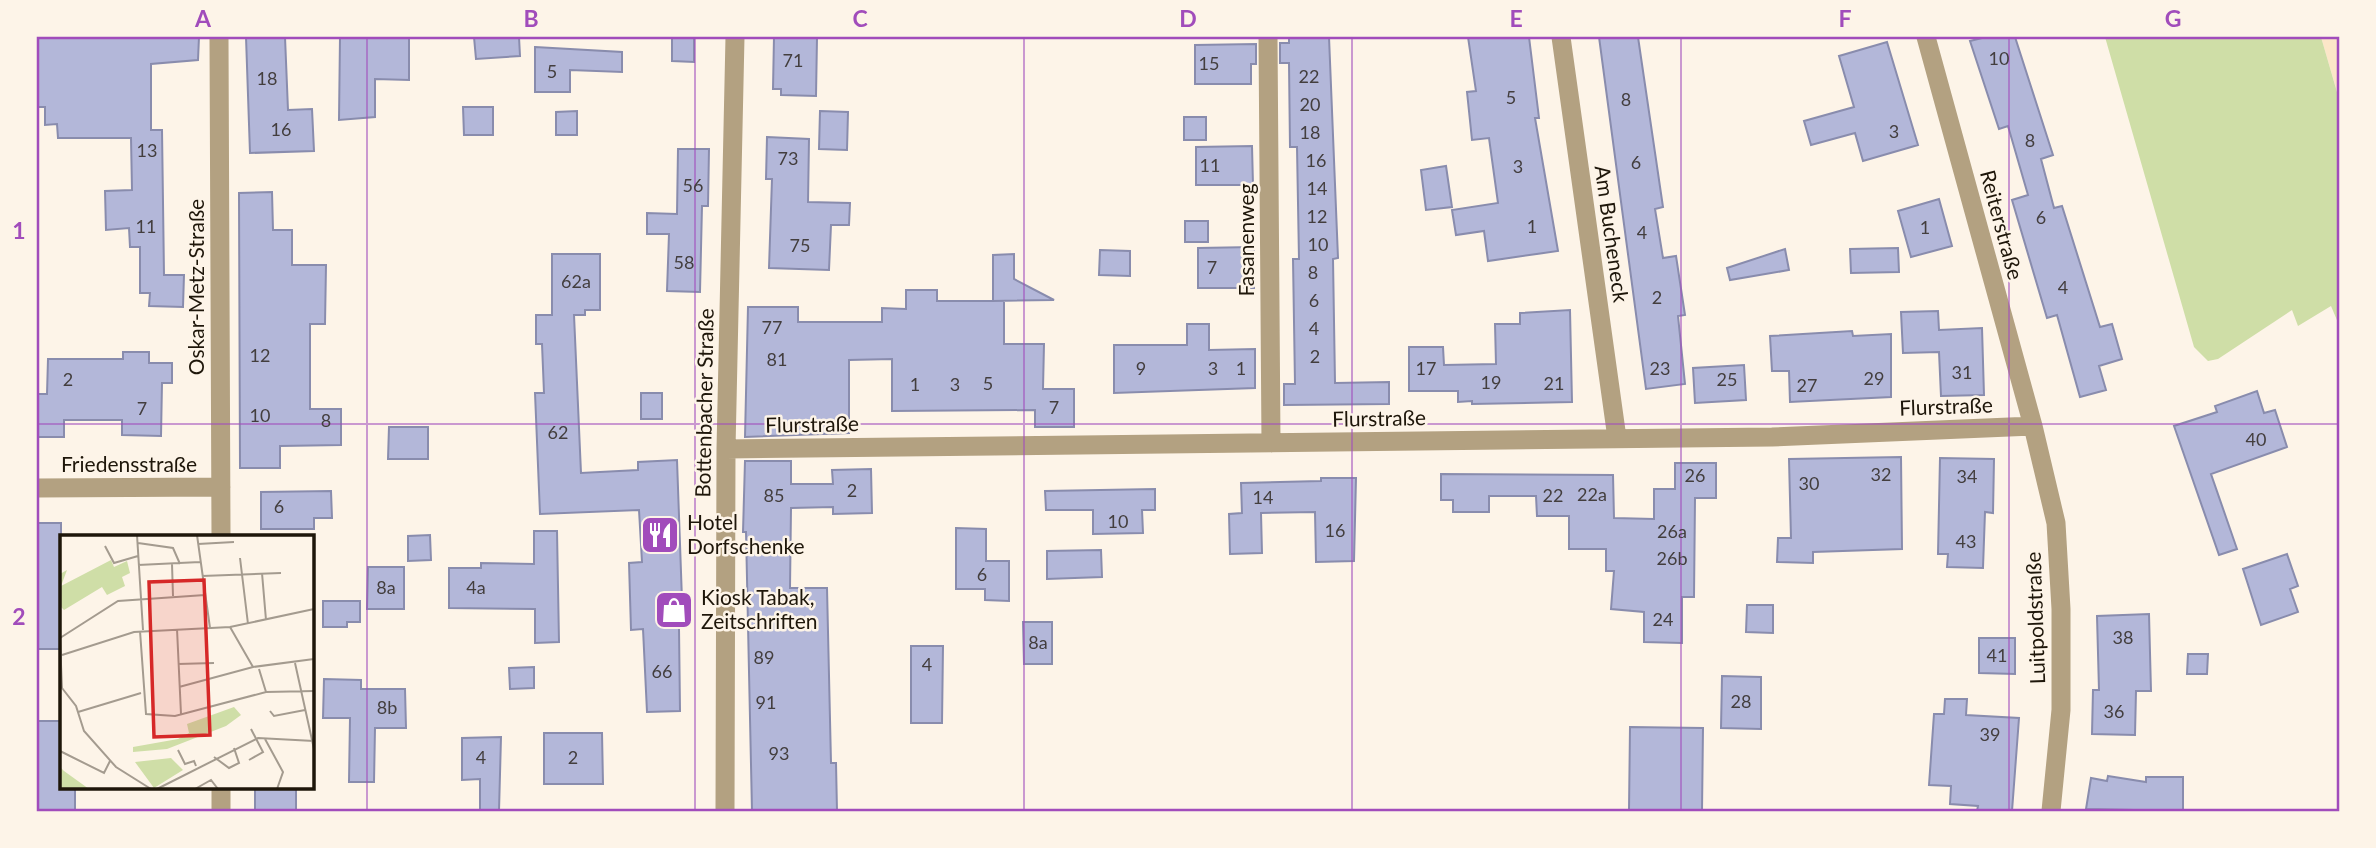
<svg xmlns="http://www.w3.org/2000/svg" width="2376" height="848" font-family="Lato,sans-serif">
	<style>
		.built { fill: #fce6c8 }
		.green { fill: #cfdea7 }
		.building { fill: #b3b7d9; stroke: #898cad; stroke-width: 2 }
		.lines { fill: none; stroke-linecap: round; stroke-linejoin: round }
		.minor { stroke: #b3a181; stroke-width: 19 }
		.grid { fill: none; stroke: #a14cbb; stroke-width: 2; stroke-opacity: 0.55 }
		.labels { text-anchor: middle; stroke-width: 5; stroke-linejoin: round; paint-order: stroke }
		.number-label { font-size: 18px; fill: #433e3e }
		.street-label { font-size: 21px; fill: #1e160a; stroke: #fdf4e8 }
		.poi-label { font-size: 21px; fill: #1e160a; stroke: #fdf4e8; text-anchor: start }
		.inset-road { fill: none; stroke: #a49b8f; stroke-width: 2 }
		.view { fill: #d62828; fill-opacity: 0.15; stroke: #d62828; stroke-width: 3.5 }
		.inset-edge { fill: none; stroke: #1e160a; stroke-width: 3.5 }
		.neatline { fill: none; stroke: #a14cbb; stroke-width: 2.5 }
		.grid-label { font-size: 23px; text-anchor: middle; font-weight: bold; fill: #a14cbb }
	</style>
	<rect width="100%" height="100%" fill="#fdf4e8"/>
	<path class="built" d="M 2321,37 L 2339,37 L 2339,99 L 2338,95 Z"/>
	<path class="green" d="M 2105,37 L 2321,37 L 2339,99 L 2339,325 L 2331,306 L 2298,326 L 2292,310 L 2218,359 L 2208,361 L 2194,347 Z"/>
	<path class="building" d="M 37,37 L 199,37 L 198,60 L 151,64 L 151,130 L 162,130 L 164,275 L 184,275 L 183,307 L 149,306 L 150,293 L 140,293 L 140,247 L 130,247 L 129,228 L 106,230 L 105,191 L 132,190 L 131,138 L 58,138 L 57,124 L 45,125 L 45,107 L 37,107 Z
		M 246,37 L 285,37 L 288,110 L 312,109 L 314,151 L 250,153 Z
		M 340,37 L 409,37 L 409,80 L 375,79 L 375,117 L 339,120 Z
		M 474,37 L 519,37 L 520,56 L 476,59 Z
		M 672,37 L 694,37 L 694,62 L 672,61 Z
		M 774,37 L 817,38 L 816,96 L 781,95 L 781,89 L 773,89 Z
		M 1289,37 L 1329,37 L 1338,258 L 1333,259 L 1335,383 L 1389,382 L 1389,404 L 1284,405 L 1284,384 L 1295,384 L 1293,259 L 1299,259 L 1297,147 L 1290,147 L 1289,63 L 1280,63 L 1280,43 L 1289,43 Z
		M 1468,37 L 1529,37 L 1539,118 L 1535,118 L 1558,251 L 1488,261 L 1484,231 L 1456,235 L 1452,210 L 1498,203 L 1489,138 L 1472,140 L 1467,92 L 1476,91 Z
		M 1599,37 L 1638,37 L 1663,207 L 1655,209 L 1663,258 L 1676,256 L 1685,315 L 1678,316 L 1685,384 L 1646,389 Z
		M 1986,37 L 2015,37 L 2053,155 L 2041,159 L 2054,208 L 2062,206 L 2100,327 L 2112,324 L 2122,359 L 2099,366 L 2106,390 L 2080,397 L 2057,315 L 2047,318 L 2012,200 L 2028,195 L 2008,126 L 1999,129 L 1970,41 Z
		M 1887,42 L 1918,145 L 1863,161 L 1855,133 L 1811,145 L 1804,121 L 1854,107 L 1839,56 Z
		M 1256,44 L 1256,64 L 1251,64 L 1251,84 L 1195,84 L 1195,45 Z
		M 535,47 L 622,52 L 622,72 L 570,70 L 570,92 L 535,92 Z
		M 463,107 L 493,107 L 493,135 L 464,135 Z
		M 577,111 L 577,135 L 556,135 L 556,112 Z
		M 820,111 L 848,112 L 847,150 L 819,149 Z
		M 1184,117 L 1206,117 L 1206,140 L 1184,140 Z
		M 767,137 L 809,139 L 808,202 L 850,203 L 849,225 L 831,225 L 829,270 L 769,268 L 772,179 L 766,179 Z
		M 1252,146 L 1253,185 L 1196,185 L 1196,147 Z
		M 678,149 L 709,149 L 708,206 L 702,206 L 700,292 L 667,291 L 669,234 L 647,234 L 647,213 L 677,214 Z
		M 1446,166 L 1452,207 L 1426,210 L 1421,170 Z
		M 272,192 L 273,230 L 292,230 L 292,265 L 326,265 L 325,324 L 310,324 L 310,409 L 341,409 L 341,445 L 280,446 L 280,468 L 240,468 L 239,193 Z
		M 1939,199 L 1952,246 L 1911,257 L 1898,211 Z
		M 1185,221 L 1208,221 L 1208,242 L 1185,242 Z
		M 1254,247 L 1254,288 L 1198,288 L 1198,248 Z
		M 1898,248 L 1899,272 L 1851,273 L 1850,249 Z
		M 1785,249 L 1789,270 L 1730,280 L 1727,268 Z
		M 1100,250 L 1130,251 L 1130,276 L 1099,275 Z
		M 552,254 L 600,254 L 600,310 L 585,310 L 585,315 L 574,315 L 581,473 L 638,470 L 638,462 L 677,460 L 683,628 L 679,628 L 680,711 L 647,712 L 643,629 L 631,630 L 629,563 L 642,562 L 639,510 L 540,514 L 535,393 L 544,393 L 542,344 L 536,344 L 536,315 L 552,315 Z
		M 1014,254 L 1014,279 L 1054,300 L 993,301 L 993,255 Z
		M 906,290 L 937,290 L 937,301 L 1004,301 L 1004,344 L 1044,344 L 1043,389 L 1074,389 L 1074,427 L 1035,427 L 1035,410 L 892,411 L 892,359 L 849,360 L 849,433 L 745,437 L 748,307 L 798,307 L 798,322 L 882,322 L 882,308 L 906,309 Z
		M 1570,310 L 1572,402 L 1472,404 L 1472,401 L 1458,402 L 1458,391 L 1409,391 L 1409,347 L 1443,347 L 1444,365 L 1496,364 L 1495,324 L 1520,324 L 1520,313 Z
		M 1938,311 L 1939,330 L 1982,328 L 1984,395 L 1941,396 L 1939,352 L 1903,353 L 1901,312 Z
		M 1187,324 L 1209,324 L 1209,350 L 1255,349 L 1255,388 L 1114,393 L 1114,345 L 1187,345 Z
		M 1852,331 L 1853,336 L 1891,334 L 1891,397 L 1790,402 L 1789,371 L 1772,371 L 1770,336 Z
		M 123,352 L 149,352 L 149,363 L 172,363 L 172,383 L 162,383 L 161,436 L 122,435 L 122,420 L 64,420 L 64,437 L 37,437 L 38,394 L 47,394 L 48,359 L 123,359 Z
		M 1744,365 L 1746,400 L 1695,403 L 1693,368 Z
		M 2257,391 L 2264,413 L 2275,410 L 2287,447 L 2211,474 L 2237,549 L 2219,555 L 2174,426 L 2217,412 L 2215,406 Z
		M 641,393 L 662,393 L 662,419 L 641,419 Z
		M 389,427 L 428,427 L 428,459 L 388,459 Z
		M 1901,457 L 1902,549 L 1813,552 L 1813,563 L 1777,562 L 1778,538 L 1791,538 L 1789,459 Z
		M 1940,458 L 1994,459 L 1993,513 L 1985,512 L 1983,568 L 1947,567 L 1948,554 L 1938,554 Z
		M 745,461 L 791,461 L 791,484 L 833,484 L 832,470 L 871,469 L 872,513 L 833,514 L 833,507 L 791,508 L 790,588 L 827,588 L 831,763 L 836,763 L 837,811 L 752,811 L 746,532 L 743,532 Z
		M 1675,463 L 1716,463 L 1716,498 L 1695,498 L 1694,597 L 1682,597 L 1682,643 L 1644,642 L 1644,612 L 1611,609 L 1614,571 L 1606,571 L 1606,549 L 1569,549 L 1569,516 L 1537,516 L 1536,496 L 1489,496 L 1489,512 L 1453,512 L 1453,500 L 1441,500 L 1441,474 L 1613,475 L 1614,518 L 1654,519 L 1654,489 L 1675,489 Z
		M 1321,478 L 1356,478 L 1354,561 L 1316,562 L 1315,512 L 1261,513 L 1262,553 L 1230,554 L 1229,514 L 1242,513 L 1241,483 L 1321,481 Z
		M 1155,489 L 1155,510 L 1142,510 L 1143,533 L 1093,534 L 1093,510 L 1046,510 L 1045,491 Z
		M 331,491 L 332,518 L 314,518 L 314,529 L 261,529 L 261,492 Z
		M 37,523 L 61,523 L 61,649 L 38,649 Z
		M 956,528 L 986,529 L 986,561 L 1009,561 L 1009,601 L 985,600 L 985,589 L 956,589 Z
		M 534,531 L 557,531 L 559,642 L 535,643 L 535,609 L 449,608 L 449,568 L 481,568 L 481,563 L 534,564 Z
		M 430,535 L 431,560 L 408,561 L 408,536 Z
		M 1101,550 L 1102,577 L 1047,579 L 1047,551 Z
		M 2287,554 L 2298,586 L 2290,589 L 2298,612 L 2261,625 L 2243,569 Z
		M 368,567 L 404,567 L 404,609 L 367,609 Z
		M 323,601 L 360,601 L 360,622 L 347,622 L 347,627 L 323,627 Z
		M 1747,605 L 1773,605 L 1773,633 L 1746,632 Z
		M 2149,614 L 2151,691 L 2136,691 L 2135,735 L 2092,734 L 2093,690 L 2099,690 L 2097,616 Z
		M 1023,622 L 1052,622 L 1052,664 L 1024,664 Z
		M 1979,638 L 2015,638 L 2015,674 L 1979,673 Z
		M 911,646 L 943,646 L 942,723 L 911,723 Z
		M 2188,654 L 2208,654 L 2207,674 L 2187,674 Z
		M 534,667 L 534,688 L 510,689 L 509,668 Z
		M 1722,676 L 1761,677 L 1761,729 L 1721,728 Z
		M 324,679 L 361,680 L 361,689 L 405,689 L 406,728 L 375,728 L 374,782 L 349,782 L 350,718 L 323,718 Z
		M 1945,699 L 1967,699 L 1966,715 L 2019,718 L 2012,811 L 1977,811 L 1978,806 L 1950,804 L 1951,786 L 1929,785 L 1934,714 L 1944,714 Z
		M 37,721 L 61,721 L 61,787 L 75,787 L 75,811 L 37,811 Z
		M 1630,727 L 1703,728 L 1702,811 L 1629,811 Z
		M 544,733 L 602,733 L 603,784 L 544,784 Z
		M 501,737 L 499,811 L 480,811 L 480,779 L 462,780 L 462,738 Z
		M 2108,776 L 2146,782 L 2146,777 L 2183,777 L 2183,811 L 2086,809 L 2091,778 L 2107,781 Z
		M 255,787 L 296,787 L 296,811 L 255,811 Z"/>
	<g class="lines">
		<path class="minor" d="M 219,37 L 221,536
			M 1268,37 L 1271,443
			M 1561,37 L 1617,438
			M 1926,37 L 2033,426 L 2056,523 L 2061,609 L 2061,710 L 2051,811
			M 726,449 L 1772,437 L 2033,426
			M 37,488 L 221,487
			M 221,811 L 221,787
			M 725,811 L 726,449 L 735,37"/>
	</g>
	<path class="grid" d="M 367,37 L 367,811M 695,37 L 695,811M 1024,37 L 1024,811M 1352,37 L 1352,811M 1681,37 L 1681,811M 2009,37 L 2009,811M 37,424 L 2339,424"/>
	<defs>
		<symbol id="restaurant-square" viewBox="-11 -11 22 22"><rect x="-9" y="-9" width="18" height="18" rx="4" fill="#a14cbb" stroke="#fdf4e8"/><path d="M-5-6h1v4h1v-4h1v4h1v-4h1v5L-1.5 .5V6h-2V.5L-5-1ZM5-6V6H3V1.5H1.5Q1.5-4 5-6Z" fill="#fff"/></symbol>
		<symbol id="shop-square" viewBox="-11 -11 22 22"><rect x="-9" y="-9" width="18" height="18" rx="4" fill="#a14cbb" stroke="#fdf4e8"/><path d="M-5-2.5h2.3a2.7 3.5 0 0 1 5.4 0H5L5.5 6h-11ZM-1.5-2.5h3a1.5 2.3 0 0 0-3 0Z" fill="#fff"/></symbol>
	</defs>
	<g fill-rule="evenodd">
		<use href="#restaurant-square" x="638" y="513" width="44" height="44"/>
		<use href="#shop-square" x="652" y="588" width="44" height="44"/>
	</g>
	<g class="labels">
		<g class="number-label">
			<text x="1999" y="65">10</text>
			<text x="793" y="67">71</text>
			<text x="1209" y="70">15</text>
			<text x="552" y="78">5</text>
			<text x="1309" y="83">22</text>
			<text x="267" y="85">18</text>
			<text x="1511" y="104">5</text>
			<text x="1626" y="106">8</text>
			<text x="1310" y="111">20</text>
			<text x="281" y="136">16</text>
			<text x="1894" y="138">3</text>
			<text x="1310" y="139">18</text>
			<text x="2030" y="147">8</text>
			<text x="147" y="157">13</text>
			<text x="788" y="165">73</text>
			<text x="1316" y="167">16</text>
			<text x="1636" y="169">6</text>
			<text x="1210" y="172">11</text>
			<text x="1518" y="173">3</text>
			<text x="693" y="192">56</text>
			<text x="1317" y="195">14</text>
			<text x="1317" y="223">12</text>
			<text x="2041" y="224">6</text>
			<text x="146" y="233">11</text>
			<text x="1532" y="233">1</text>
			<text x="1925" y="234">1</text>
			<text x="1642" y="239">4</text>
			<text x="1318" y="251">10</text>
			<text x="800" y="252">75</text>
			<text x="684" y="269">58</text>
			<text x="1212" y="274">7</text>
			<text x="1313" y="279">8</text>
			<text x="576" y="288">62a</text>
			<text x="2063" y="294">4</text>
			<text x="1657" y="304">2</text>
			<text x="1314" y="307">6</text>
			<text x="772" y="334">77</text>
			<text x="1314" y="335">4</text>
			<text x="260" y="362">12</text>
			<text x="1315" y="363">2</text>
			<text x="777" y="366">81</text>
			<text x="1141" y="375">9</text>
			<text x="1213" y="375">3</text>
			<text x="1241" y="375">1</text>
			<text x="1426" y="375">17</text>
			<text x="1660" y="375">23</text>
			<text x="1962" y="379">31</text>
			<text x="1874" y="385">29</text>
			<text x="68" y="386">2</text>
			<text x="1727" y="386">25</text>
			<text x="1491" y="389">19</text>
			<text x="988" y="390">5</text>
			<text x="1554" y="390">21</text>
			<text x="915" y="391">1</text>
			<text x="955" y="391">3</text>
			<text x="1807" y="392">27</text>
			<text x="1054" y="414">7</text>
			<text x="142" y="415">7</text>
			<text x="260" y="422">10</text>
			<text x="326" y="427">8</text>
			<text x="558" y="439">62</text>
			<text x="2256" y="446">40</text>
			<text x="1881" y="481">32</text>
			<text x="1695" y="482">26</text>
			<text x="1967" y="483">34</text>
			<text x="1809" y="490">30</text>
			<text x="852" y="497">2</text>
			<text x="1592" y="501">22a</text>
			<text x="774" y="502">85</text>
			<text x="1553" y="502">22</text>
			<text x="1263" y="504">14</text>
			<text x="279" y="513">6</text>
			<text x="1118" y="528">10</text>
			<text x="1335" y="537">16</text>
			<text x="1672" y="538">26a</text>
			<text x="1966" y="548">43</text>
			<text x="1672" y="565">26b</text>
			<text x="982" y="581">6</text>
			<text x="386" y="594">8a</text>
			<text x="476" y="594">4a</text>
			<text x="1663" y="626">24</text>
			<text x="2123" y="644">38</text>
			<text x="1038" y="649">8a</text>
			<text x="1997" y="662">41</text>
			<text x="764" y="664">89</text>
			<text x="927" y="671">4</text>
			<text x="662" y="678">66</text>
			<text x="1741" y="708">28</text>
			<text x="766" y="709">91</text>
			<text x="387" y="714">8b</text>
			<text x="2114" y="718">36</text>
			<text x="1990" y="741">39</text>
			<text x="779" y="760">93</text>
			<text x="481" y="764">4</text>
			<text x="573" y="764">2</text>
		</g>
		<g class="street-label">
			<text transform="translate(2001 225) rotate(75)" y="7">Reiterstraße</text>
			<text transform="translate(1611 234) rotate(82)" y="7">Am Bucheneck</text>
			<text transform="translate(1247 240) rotate(-90)" y="7">Fasanenweg</text>
			<text transform="translate(197 287) rotate(-90)" y="7">Oskar-Metz-Straße</text>
			<text transform="translate(705 403) rotate(-89)" y="7">Bottenbacher Straße</text>
			<text transform="translate(1946 407) rotate(-2)" y="7">Flurstraße</text>
			<text transform="translate(1379 419) rotate(-1)" y="7">Flurstraße</text>
			<text transform="translate(812 425) rotate(-1)" y="7">Flurstraße</text>
			<text x="129" y="472">Friedensstraße</text>
			<text transform="translate(2036 618) rotate(-92)" y="7">Luitpoldstraße</text>
		</g>
		<g class="poi-label">
			<text x="687" y="530">Hotel<tspan x="687" dy="24">Dorfschenke</tspan></text>
			<text x="701" y="605">Kiosk Tabak,<tspan x="701" dy="24">Zeitschriften</tspan></text>
		</g>
	</g>
	<g transform="translate(60 535)">
		<rect width="254" height="254" fill="#fdf4e8"/>
		<path d="M 51,25 L 54,32 L 67,26 L 70,38 L 62,42 L 65,51 L 47,60 L 42,52 L 4,75 L 0,71 L 0,39 L 7,35 L 1,51 ZM 174,172 L 181,180 L 166,191 L 107,214 L 73,217 L 73,212 L 118,204 L 129,198 L 127,189 ZM 111,223 L 123,235 L 94,253 L 75,227 ZM 0,232 L 4,236 L 29,254 L 0,254 Z" fill="#cfdea7"/>
		<path class="inset-road" d="M 77,0 L 83,95M 137,0 L 150,93M 78,8 L 113,13 L 120,29M 138,9 L 174,7M 45,11 L 54,28 L 78,21M 180,23 L 188,89M 112,29 L 113,61M 78,30 L 140,27M 202,38 L 206,85M 142,41 L 221,38M 170,92 L 193,132M 117,94 L 121,179M 80,96 L 86,179 L 115,181 L 206,157 L 254,156M 0,103 L 58,66 L 145,60M 0,106 L 2,153 L 16,171 L 24,196 L 56,232 L 91,254M 2,120 L 74,97 L 170,92 L 254,74M 235,128 L 254,214M 118,129 L 154,128M 199,134 L 206,157M 119,152 L 193,132 L 254,124M 210,176 L 214,181 L 245,175M 18,177 L 81,158M 205,204 L 223,237 L 217,254M 118,215 L 125,229 L 134,226 L 136,231M 0,216 L 44,238 L 50,226M 154,222 L 169,233 L 179,228 L 174,213M 189,225 L 203,217 L 191,194M 97,254 L 198,203 L 254,206M 135,254 L 151,245 L 158,254"/>
		<path class="view" d="M 144,45 L 150,200 L 94,202 L 89,47 Z"/>
		<rect width="254" height="254" class="inset-edge"/>
	</g>
	<rect width="2376" height="848" fill="none" stroke="#fdf4e8" stroke-width="77"/>
	<rect x="38" y="38" width="2300" height="772" class="neatline"/>
	<g class="grid-label">
		<text x="203" y="27">A</text>
		<text x="531" y="27">B</text>
		<text x="860" y="27">C</text>
		<text x="1188" y="27">D</text>
		<text x="1516" y="27">E</text>
		<text x="1845" y="27">F</text>
		<text x="2173" y="27">G</text>
		<text x="19" y="239">1</text>
		<text x="19" y="625">2</text>
	</g>
</svg>
